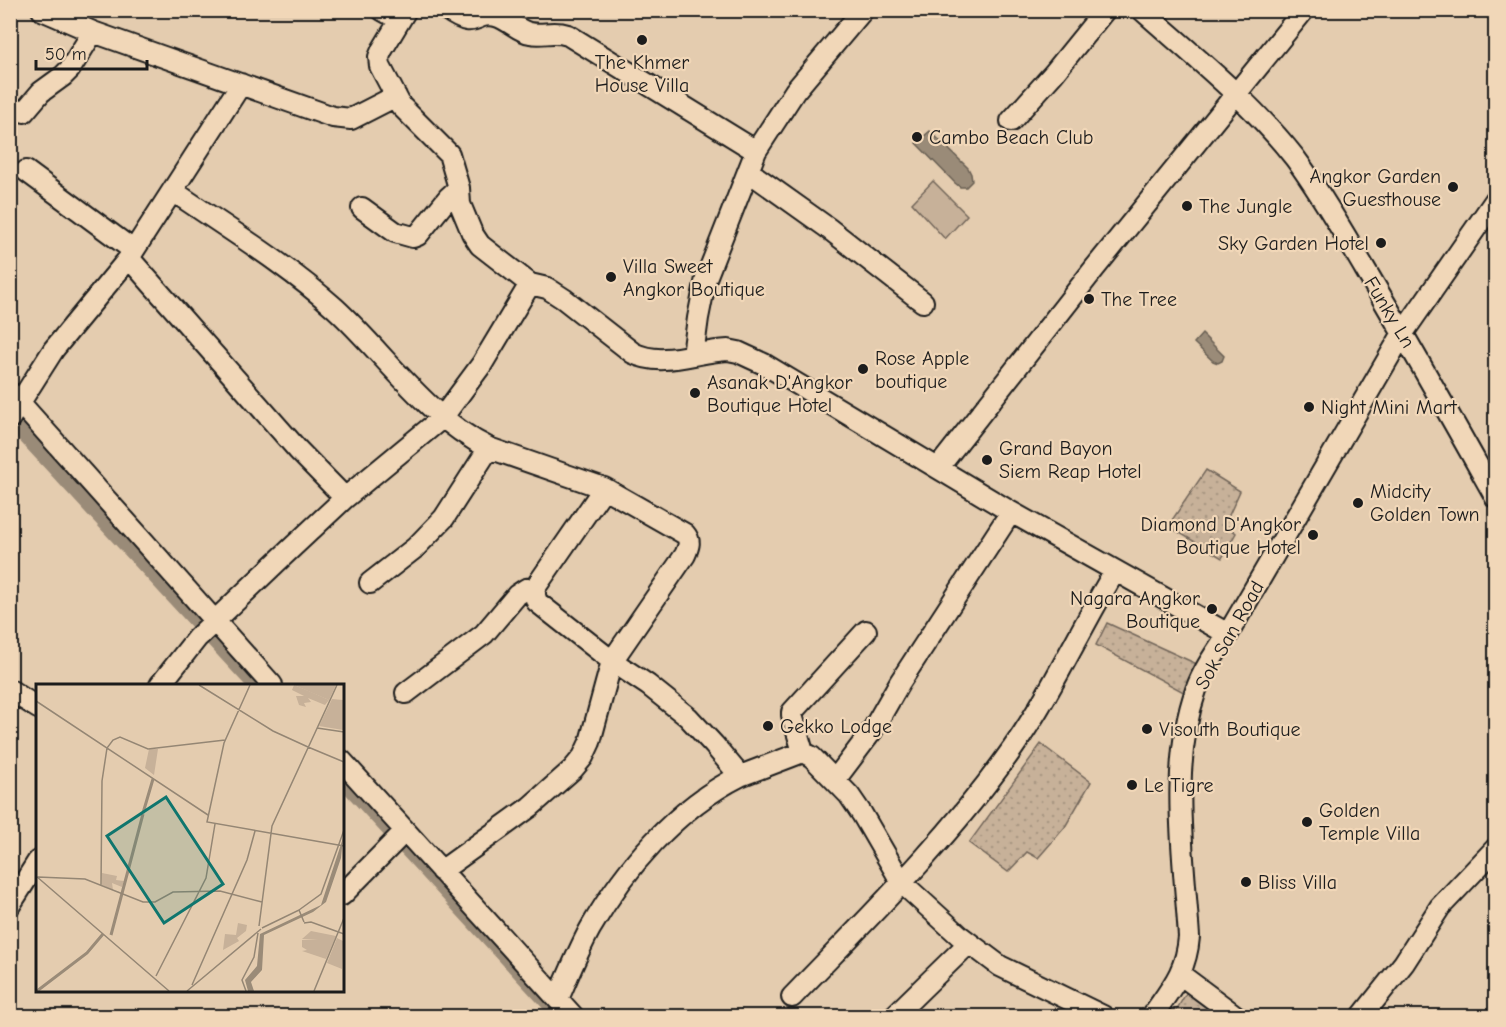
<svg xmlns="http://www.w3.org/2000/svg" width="1506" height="1027" font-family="'Comic Neue',sans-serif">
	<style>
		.green { fill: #c7b199; stroke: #72665a; stroke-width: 1.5 }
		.garden { fill: url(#garden-dots); stroke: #72665a; stroke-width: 1.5 }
		.water { fill: #9a8b78; stroke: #685f53; stroke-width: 1.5 }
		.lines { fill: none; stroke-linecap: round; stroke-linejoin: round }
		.canal { stroke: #9a8b78; stroke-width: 15 }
		.minor-casing { stroke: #1c1c1c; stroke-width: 24 }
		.minor { stroke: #f1d7b8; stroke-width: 20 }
		.poi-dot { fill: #1c1c1c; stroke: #f1d7b8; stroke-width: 2 }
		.labels { text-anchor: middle; stroke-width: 4.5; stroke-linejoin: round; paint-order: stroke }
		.poi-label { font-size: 20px; fill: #1c1c1c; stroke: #f1d7b8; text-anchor: start }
		.street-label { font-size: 20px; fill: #1c1c1c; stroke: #f1d7b8 }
		.inset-river { fill: none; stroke: #9a8b78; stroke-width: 3 }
		.inset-road { fill: none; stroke: #948674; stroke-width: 1.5 }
		.view { fill: #0f766e; fill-opacity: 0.15; stroke: #0f766e; stroke-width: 3 }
		.inset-edge { fill: none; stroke: #1c1c1c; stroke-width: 3 }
	</style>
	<defs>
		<pattern id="garden-dots" width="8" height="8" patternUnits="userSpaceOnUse" patternTransform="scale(1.5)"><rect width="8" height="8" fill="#c7b199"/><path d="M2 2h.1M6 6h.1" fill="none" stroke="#aa9883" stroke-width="1.8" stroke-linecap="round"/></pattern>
	</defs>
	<rect width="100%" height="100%" fill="#e4ccaf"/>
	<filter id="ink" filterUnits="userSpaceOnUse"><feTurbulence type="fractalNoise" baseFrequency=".0167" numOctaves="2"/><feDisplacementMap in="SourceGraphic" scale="12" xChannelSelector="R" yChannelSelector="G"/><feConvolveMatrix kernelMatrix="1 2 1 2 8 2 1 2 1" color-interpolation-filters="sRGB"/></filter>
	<g filter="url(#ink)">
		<path class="green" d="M 933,181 L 967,215 L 945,239 L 912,203 Z"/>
		<path class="garden" d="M 1206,470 L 1240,491 L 1225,524 L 1236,533 L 1222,558 L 1168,526 Z
			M 1107,623 L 1201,666 L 1189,695 L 1096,645 Z
			M 1041,744 L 1091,782 L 1065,827 L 1038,858 L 1027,852 L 1008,872 L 969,843 Z
			M 1192,983 L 1232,1016 L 1173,1016 Z"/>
		<path class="water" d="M 930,131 L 968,168 L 971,174 L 972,181 L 966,187 L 960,187 L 955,183 L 916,143 Z
			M 1202,334 L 1224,356 L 1222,361 L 1218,363 L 1213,361 L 1194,343 Z"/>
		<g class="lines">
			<path class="canal" d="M 13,423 L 255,685
				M 342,779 L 560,1016"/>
			<defs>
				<path id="minor" d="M 42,10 L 93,32 L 333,117 L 351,119 L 396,96
					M 382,10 L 400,20
					M 406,10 L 382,50 L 379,57 L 380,66 L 401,106 L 449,154 L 459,188 L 460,204 L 472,233 L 480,245 L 530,284 L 547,288 L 564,299 L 633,353 C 663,368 697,351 728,350 L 738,352 L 764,364 L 1011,512 L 1228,634
					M 447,10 C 478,32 473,11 496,16 C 508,19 518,31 530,33 C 543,36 552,30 568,35 L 756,151
					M 1142,10 C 1195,57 1251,102 1295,158 C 1321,193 1343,232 1365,269 C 1410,345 1453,421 1496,498
					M 24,112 L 41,92 L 63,76 L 70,69 L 93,32
					M 1011,121 L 1054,73 L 1105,10
					M 26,171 L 133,250
					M 748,171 L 828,228 L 923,302
					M 173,191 C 228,229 286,264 335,308 C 386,355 426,417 489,448 L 604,488 L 685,534 C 691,541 689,546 685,555 L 612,661 L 590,742 L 583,757 L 573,769 L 530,807 L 441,871
					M 362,208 L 395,232 L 413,237 L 418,235 L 448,198 L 459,188
					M 129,258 L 298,450 L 345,498
					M 693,355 L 698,318 L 706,278 L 756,151 L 795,91 L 863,10
					M 12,394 L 272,685
					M 10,418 L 54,349 L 129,258 L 241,84
					M 938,468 L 1094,269 L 1304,10
					M 604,488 L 535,588 L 535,596 L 537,602 L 612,661 L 648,685 L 688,717 L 714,745 L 740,776 L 803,752 L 812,757 L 849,795 L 862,814 L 902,883 L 960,936 L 1000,966 L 1103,1016
					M 370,583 L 415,548 L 444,518 L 489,448
					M 160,685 L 197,638 L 282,557 L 345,498 L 442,418 L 482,364 L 530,284
					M 10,690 L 38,708
					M 406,693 L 484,634 L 517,595 L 526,589 L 535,588
					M 803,752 L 792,715 L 792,712 L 866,631
					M 342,761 L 573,1016
					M 835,780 L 872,731 L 900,682 L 1011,512
					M 342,895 L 405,831
					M 10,905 L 38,861
					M 1181,975 L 1236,1016
					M 792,997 C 869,917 949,839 1013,748 C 1052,692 1080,629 1115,571
					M 558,999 C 568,976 578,951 590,929 C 625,868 676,808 740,776
					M 894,1016 L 969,943
					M 1152,1016 C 1171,988 1186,973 1189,937 C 1184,858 1169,767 1196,690 C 1203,670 1216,652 1228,634 L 1403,333 L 1496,199
					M 1362,1016 L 1404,963 L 1440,907 L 1496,848"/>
			</defs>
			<use href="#minor" class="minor-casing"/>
			<use href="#minor" class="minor"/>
		</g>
	</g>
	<g class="poi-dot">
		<circle cx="642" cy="40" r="6"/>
		<circle cx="917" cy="137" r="6"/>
		<circle cx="1453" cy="187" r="6"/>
		<circle cx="1187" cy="206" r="6"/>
		<circle cx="1381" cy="243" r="6"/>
		<circle cx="611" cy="277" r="6"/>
		<circle cx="1089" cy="299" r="6"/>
		<circle cx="863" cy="369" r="6"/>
		<circle cx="695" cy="393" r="6"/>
		<circle cx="1309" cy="407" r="6"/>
		<circle cx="987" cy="460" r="6"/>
		<circle cx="1358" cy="503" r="6"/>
		<circle cx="1313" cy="535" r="6"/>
		<circle cx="1212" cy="609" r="6"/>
		<circle cx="768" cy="726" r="6"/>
		<circle cx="1147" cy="729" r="6"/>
		<circle cx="1132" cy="785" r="6"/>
		<circle cx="1307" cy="822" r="6"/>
		<circle cx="1246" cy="882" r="6"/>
	</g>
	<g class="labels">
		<g class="poi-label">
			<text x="642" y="69" text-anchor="middle">The Khmer<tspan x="642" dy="23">House Villa</tspan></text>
			<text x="929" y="144">Cambo Beach Club</text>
			<text x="1441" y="183" text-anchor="end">Angkor Garden<tspan x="1441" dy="23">Guesthouse</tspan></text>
			<text x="1199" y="213">The Jungle</text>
			<text x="1369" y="250" text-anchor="end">Sky Garden Hotel</text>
			<text x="623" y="273">Villa Sweet<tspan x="623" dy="23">Angkor Boutique</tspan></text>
			<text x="1101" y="306">The Tree</text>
			<text x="875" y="365">Rose Apple<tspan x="875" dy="23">boutique</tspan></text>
			<text x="707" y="389">Asanak D'Angkor<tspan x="707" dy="23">Boutique Hotel</tspan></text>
			<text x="1321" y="414">Night Mini Mart</text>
			<text x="999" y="455">Grand Bayon<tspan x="999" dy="23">Siem Reap Hotel</tspan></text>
			<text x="1370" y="498">Midcity<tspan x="1370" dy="23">Golden Town</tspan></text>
			<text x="1301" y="531" text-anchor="end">Diamond D'Angkor<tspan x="1301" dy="23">Boutique Hotel</tspan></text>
			<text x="1200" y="605" text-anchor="end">Nagara Angkor<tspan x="1200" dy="23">Boutique</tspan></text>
			<text x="780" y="733">Gekko Lodge</text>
			<text x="1159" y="736">Visouth Boutique</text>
			<text x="1144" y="792">Le Tigre</text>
			<text x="1319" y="817">Golden<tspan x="1319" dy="23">Temple Villa</tspan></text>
			<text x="1258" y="889">Bliss Villa</text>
		</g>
		<g class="street-label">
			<text transform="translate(1390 312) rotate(59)" y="7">Funky Ln</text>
			<text transform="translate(1229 635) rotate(-61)" y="7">Sok San Road</text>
		</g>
	</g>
	<g transform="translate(36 684)">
		<rect width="308" height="308" fill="#e4ccaf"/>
		<path d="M 202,239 L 211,241 L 210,247 L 201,254 L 203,257 L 187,266 L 189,250 L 200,251 ZM 275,247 L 300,252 L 290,275 L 266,267 L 271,266 L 266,263 L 266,256 L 282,256 L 266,255 Z" fill="#c7b199"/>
		<path d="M 258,1 L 300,1 L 293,16 ZM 296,15 L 307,16 L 307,46 L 283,42 ZM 301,254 L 307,257 L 306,285 L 291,279 Z" fill="#c7b199"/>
		<path d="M 258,1 L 275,8 L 293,16 L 289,21 L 272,14 L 275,18 L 268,19 L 270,23 L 263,21 L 260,12 L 268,12 L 256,6 ZM 113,65 L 122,65 L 118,91 L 109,84 ZM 66,189 L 81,192 L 80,196 L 88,197 L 86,203 L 76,199 L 77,206 L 66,201 Z" fill="#c7b199"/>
		<path d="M 307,154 L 305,174 L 290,218 L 277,228 L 228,251 L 226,286 L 215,298 L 218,307 L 212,307 L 209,296 L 221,282 L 224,250 L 285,221 Z" fill="#9a8b78"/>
		<path class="inset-river" d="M 107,129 L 117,95M 75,251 L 107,130M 1,307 L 51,269 L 67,250"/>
		<path class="inset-road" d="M 163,1 L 237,47 L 272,63M 214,1 L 188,59 L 171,138 L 308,162M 0,17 L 172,131M 281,44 L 308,48M 272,63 L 308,78M 0,192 L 133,307M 2,193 L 49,195 L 107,218 L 119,218 L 137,208 L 184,207 L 226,218M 65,202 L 66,97 L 71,64 L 77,56 L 84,53 L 112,65 L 189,56M 263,226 L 285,210 L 308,146M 268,239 L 275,238 L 308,250M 223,242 L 236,142 L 301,1M 226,244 L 263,226 L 268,238M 120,292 L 170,194 L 179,140M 156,301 L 211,176 L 219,147M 151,307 L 225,245M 210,307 L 206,296 L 218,273 L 222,249M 278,307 L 308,234"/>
		<path class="view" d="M 130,113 L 187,200 L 128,239 L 71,152 Z"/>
		<rect width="308" height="308" class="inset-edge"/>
	</g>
	<rect width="1506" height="1027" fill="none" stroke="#f1d7b8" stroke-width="36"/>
	<rect x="18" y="18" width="1470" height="991" fill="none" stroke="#1c1c1c" stroke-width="2" filter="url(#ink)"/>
	<path d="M36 60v9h111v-9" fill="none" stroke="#1c1c1c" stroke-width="3"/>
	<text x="45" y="60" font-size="18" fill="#1c1c1c" stroke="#f1d7b8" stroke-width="4.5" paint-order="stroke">50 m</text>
</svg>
